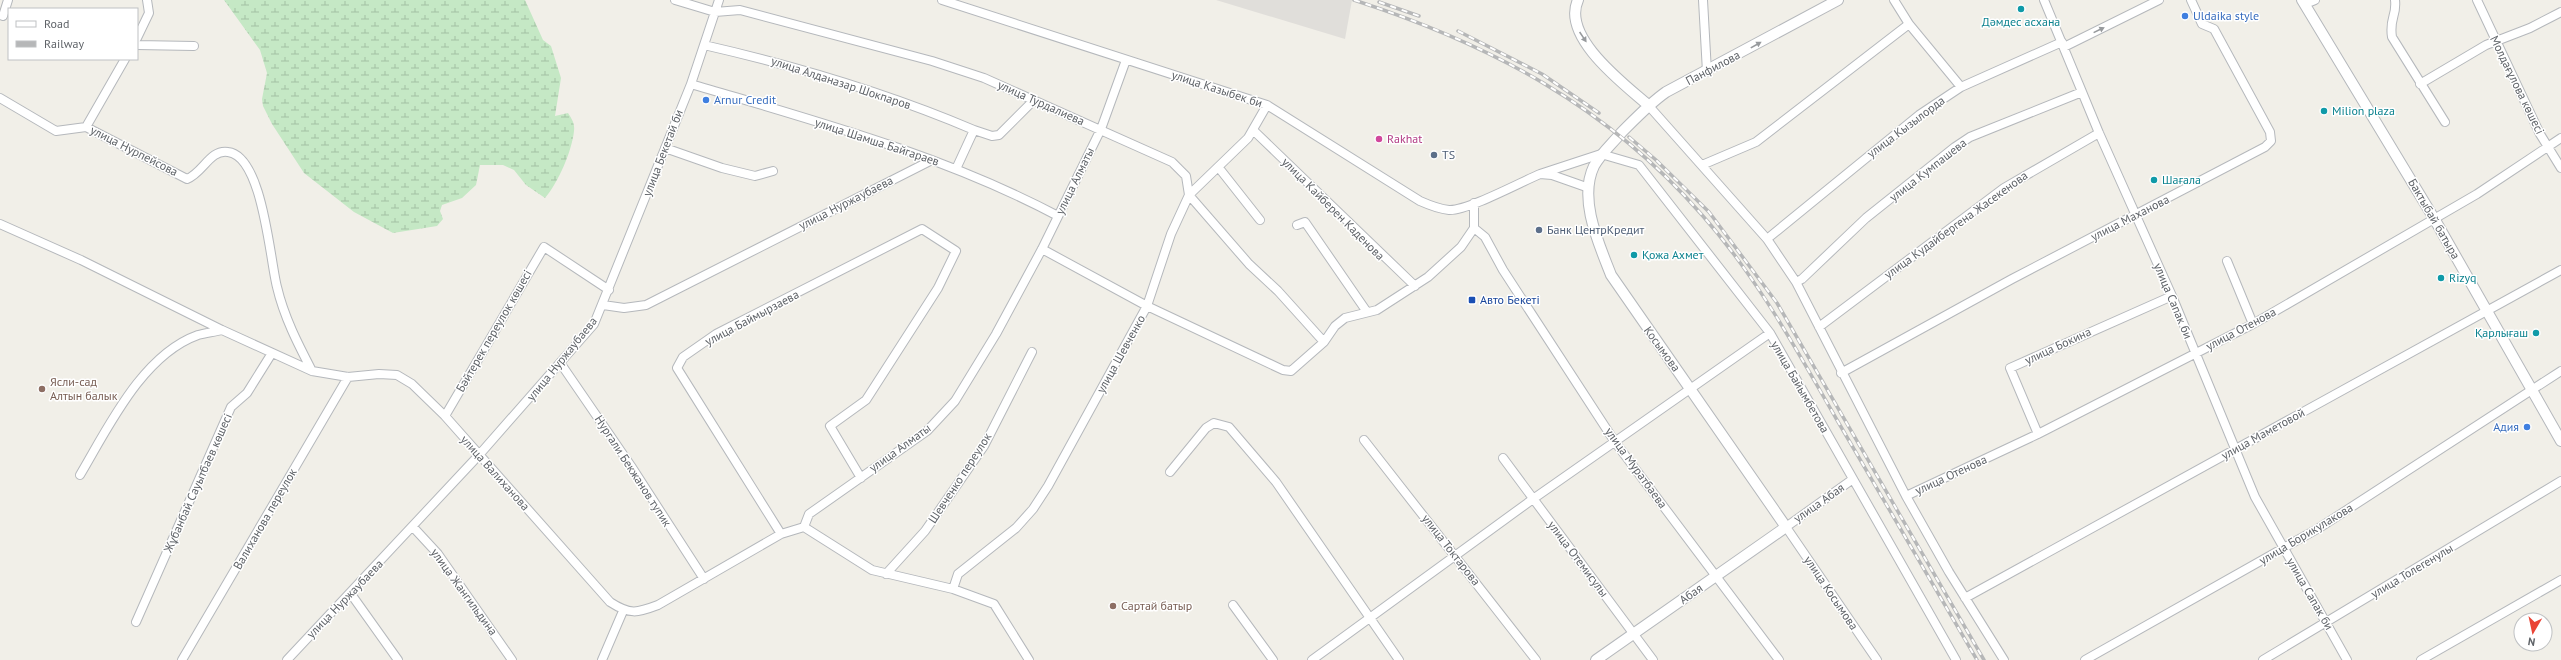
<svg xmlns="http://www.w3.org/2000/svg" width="2561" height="660" font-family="'PT Sans',sans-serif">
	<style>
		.industrial { fill: #e0deda }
		.wetland { fill: url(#wetland-marsh) }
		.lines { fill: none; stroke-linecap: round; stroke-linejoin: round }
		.minor-casing { stroke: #b5b8bc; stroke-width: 10 }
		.tertiary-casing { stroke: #b5b8bc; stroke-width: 12 }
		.minor { stroke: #fff; stroke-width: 8 }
		.tertiary { stroke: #fff; stroke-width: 10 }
		.rail-casing { stroke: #b6b7b8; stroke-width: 3.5 }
		.rail { stroke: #fff; stroke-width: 2; stroke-dasharray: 6; stroke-linecap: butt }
		.oneway { fill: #979a9d }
		.culture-dot { fill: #0f9aa8; stroke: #fff; stroke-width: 1.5 }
		.shop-dot { fill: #3f7fe0; stroke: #fff; stroke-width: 1.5 }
		.hotel-dot { fill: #d1479c; stroke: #fff; stroke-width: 1.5 }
		.service-dot { fill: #5c6f8a; stroke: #fff; stroke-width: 1.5 }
		.transit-dot { fill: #1a4fb4; stroke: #fff; stroke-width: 1.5 }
		.education-dot { fill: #8d6e63; stroke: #fff; stroke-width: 1.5 }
		.labels { text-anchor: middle; stroke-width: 3; stroke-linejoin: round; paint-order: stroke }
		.shop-label { font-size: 12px; fill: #366cbe; stroke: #fff; text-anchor: start }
		.culture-label { font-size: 12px; fill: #0d838f; stroke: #fff; text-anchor: start }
		.street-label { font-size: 12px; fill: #5f6368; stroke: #fff }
		.hotel-label { font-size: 12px; fill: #b23c85; stroke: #fff; text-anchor: start }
		.service-label { font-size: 12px; fill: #4e5e75; stroke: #fff; text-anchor: start }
		.transit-label { font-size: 12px; fill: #164399; stroke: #fff; text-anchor: start }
		.education-label { font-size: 12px; fill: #785e54; stroke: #fff; text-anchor: start }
	</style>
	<defs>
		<pattern id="wetland-marsh" width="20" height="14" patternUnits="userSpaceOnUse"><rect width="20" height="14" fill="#c5e8c5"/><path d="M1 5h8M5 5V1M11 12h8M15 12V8" fill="none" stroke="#a3c0a4"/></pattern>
	</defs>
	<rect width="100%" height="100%" fill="#f1efe8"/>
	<path class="industrial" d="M 1216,0 L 1352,0 L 1345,39 Z"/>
	<path class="wetland" d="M 224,0 L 525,0 L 543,40 L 551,46 L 561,78 L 555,116 L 568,113 C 572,119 575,124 574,131 C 572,151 558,183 545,198 L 526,185 L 514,170 L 503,165 L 480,165 L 476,185 L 462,198 L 442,205 L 440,211 L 443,219 L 437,226 L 393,233 L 354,212 L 304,173 L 272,124 L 263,106 L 262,99 L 267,73 L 260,50 Z"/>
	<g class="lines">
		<defs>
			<path id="minor" d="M 675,0 L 715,12 L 740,10 L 932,61 L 984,78 L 1172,162 L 1186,176 L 1189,195 L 1249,264 L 1278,291 L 1324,342
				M 942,0 L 1267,105 L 1420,201 C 1429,205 1439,209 1449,210 C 1467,211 1521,182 1540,174 L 1552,175 L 1589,188
				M 1703,0 L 1707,72
				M 1894,0 L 1909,24 L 1961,87
				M 2044,0 L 2099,133 L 2172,296 L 2255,497 L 2347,660
				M 2395,0 C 2397,16 2389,18 2392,37 L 2445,122
				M 2477,0 L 2540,134 L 2561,168
				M 2305,4 L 2315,0
				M 3,16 L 8,0
				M 137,38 L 149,13 L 147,0
				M 137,45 L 194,46
				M 704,45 C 796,66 887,93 974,130
				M 2064,47 L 2159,0
				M 691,84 C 815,121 943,155 1058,216
				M 2420,84 L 2486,45 L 2530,28 L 2561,12
				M 0,98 L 56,131 L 86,127 L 187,179 C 203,173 210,149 228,152 C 263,156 270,261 277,287 C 284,317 298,344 312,371
				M 1648,105 L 1767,239 L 1796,282 L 1906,496 L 1949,572 L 2004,660
				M 86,127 L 125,59
				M 1253,130 L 1415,286
				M 665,148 L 722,168 L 755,176 L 773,171
				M 1702,165 L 1756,142 L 1909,24
				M 1219,168 L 1260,220
				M 956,169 L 974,130 L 992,136 L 999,135 L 1034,100
				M 1540,174 L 1601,154 L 1639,165 L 1770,333 L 1956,660
				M 0,224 L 81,260 L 222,330 L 312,371 L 348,377 L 379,374 L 397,375 L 412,384 L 445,416 L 610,602 C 630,615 637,613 658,605 L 781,534 L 804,527
				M 1297,225 L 1305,222 L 1367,312
				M 1474,228 L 1474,203
				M 1767,239 L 1919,115 L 1961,87 L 2062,42
				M 1042,249 L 1147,306 L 1283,370 L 1291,371 L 1324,342 L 1335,326 L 1345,318 L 1377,310 L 1428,277 L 1461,247 L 1474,228 L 1485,237 L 1503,270 L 1615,442 L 1779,660
				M 2227,261 L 2253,324
				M 1796,282 L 1802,279 L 1866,218 L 1955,147 L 1970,137 L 2082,92
				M 603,305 L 624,308 L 646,305 L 932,160
				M 1819,327 L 2004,188 L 2099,133
				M 561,364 L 631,466 L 704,579
				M 1841,373 L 2012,279 L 2265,147 L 2271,141 L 2270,132 L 2214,29 L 2202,24 L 2191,0
				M 445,416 L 544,247 L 609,290
				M 2038,434 L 2010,368 L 2172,296
				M 1364,440 L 1536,660
				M 1503,458 L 1653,660
				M 1170,472 L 1206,428 L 1214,423 L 1229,427 L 1276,482 L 1399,660
				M 80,475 C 108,428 142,355 198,335 C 205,333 214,332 222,330
				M 1853,479 L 1786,527 L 1877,660
				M 1906,496 L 2038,434 L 2253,324 L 2477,194 L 2561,138
				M 413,527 L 438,554 L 512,660
				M 804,527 L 809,514 L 927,431 L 955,401 L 996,334 L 1042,249 L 1101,129 L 1126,60
				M 804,527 L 872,570 L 953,589 L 994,604 L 1029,660
				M 781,534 L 677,368 L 683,357 L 716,334 L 922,229 L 956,251 L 938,288 L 866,400 L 830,426 L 861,478
				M 886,574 L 925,531 L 984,446 L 1032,352
				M 953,589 L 958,574 L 1016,528 L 1033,509 L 1048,486 L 1147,306 L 1171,234 L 1189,195 L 1248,138 L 1267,105
				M 351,594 L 398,660
				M 1965,598 L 2561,270
				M 1233,605 L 1273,660
				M 136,622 L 231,407 L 247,393 L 272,353
				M 182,660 L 348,377
				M 287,660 L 479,455 L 594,324 L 691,84 L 719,0
				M 602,660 L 623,611
				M 1312,660 L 1533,499 L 1770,333
				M 2085,660 L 2319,528 L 2561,371
				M 2263,660 L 2561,481
				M 2421,660 L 2561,580"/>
			<path id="tertiary" d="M 1578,0 C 1561,37 1624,84 1648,105
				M 2302,0 L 2435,220 L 2561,441
				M 1596,660 L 1786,527 L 1611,275 C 1599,244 1578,199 1594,166 C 1601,153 1612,144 1621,133 C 1636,118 1649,104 1666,92 L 1838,0"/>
		</defs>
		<use href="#minor" class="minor-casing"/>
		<use href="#tertiary" class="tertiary-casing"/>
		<use href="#minor" class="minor"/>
		<use href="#tertiary" class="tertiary"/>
		<defs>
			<path id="rail" d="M 1354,0 C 1490,44 1607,106 1702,215 C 1757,277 1796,349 1837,420 C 1884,500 1930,580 1977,660
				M 1379,2 L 1419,16
				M 1458,31 L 1542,74 L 1599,113
				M 1629,137 L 1656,160 L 1709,212 L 1777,303 L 1984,660"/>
		</defs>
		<use href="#rail" class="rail-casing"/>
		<use href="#rail" class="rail"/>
	</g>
	<defs><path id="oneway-solid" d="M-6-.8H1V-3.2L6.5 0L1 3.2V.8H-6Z"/></defs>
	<g class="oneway">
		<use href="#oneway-solid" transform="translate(2099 30) rotate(-26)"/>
		<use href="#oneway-solid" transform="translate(1583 37) rotate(56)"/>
		<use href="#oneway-solid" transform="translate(1756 45) rotate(-29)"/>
	</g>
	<g class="culture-dot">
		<circle cx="2021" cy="9" r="4"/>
		<circle cx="2324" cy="111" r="4"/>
		<circle cx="2154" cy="180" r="4"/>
		<circle cx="1634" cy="255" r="4"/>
		<circle cx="2441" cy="278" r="4"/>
		<circle cx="2536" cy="333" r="4"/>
	</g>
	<g class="shop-dot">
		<circle cx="2185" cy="16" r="4"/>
		<circle cx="706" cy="100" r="4"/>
		<circle cx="2527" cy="427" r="4"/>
	</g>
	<circle class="hotel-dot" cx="1379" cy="139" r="4"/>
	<g class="service-dot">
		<circle cx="1434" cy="155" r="4"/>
		<circle cx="1539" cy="230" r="4"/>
	</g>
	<rect class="transit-dot" x="1468" y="296" width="8" height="8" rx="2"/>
	<g class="education-dot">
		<circle cx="42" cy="389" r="4"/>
		<circle cx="1113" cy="606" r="4"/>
	</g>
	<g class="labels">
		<g class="shop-label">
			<text x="2193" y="20">Uldaika style</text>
			<text x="714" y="104">Arnur Credit</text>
			<text x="2519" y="431" text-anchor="end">Адия</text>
		</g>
		<g class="culture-label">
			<text x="2021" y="26" text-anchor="middle">Дәмдес асхана</text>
			<text x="2332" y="115">Milion plaza</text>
			<text x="2162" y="184">Шағала</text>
			<text x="1642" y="259">Қожа Ахмет</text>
			<text x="2449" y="282">Rizyq</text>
			<text x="2528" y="337" text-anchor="end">Қарлығаш</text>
		</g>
		<g class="street-label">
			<text transform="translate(1713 68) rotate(-28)" y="4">Панфилова</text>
			<text transform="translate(841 83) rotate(18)" y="4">улица Алданазар Шокпаров</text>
			<text transform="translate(2517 85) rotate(64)" y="4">Молдағұлова көшесі</text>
			<text transform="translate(1217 89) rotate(18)" y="4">улица Казыбек би</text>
			<text transform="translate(1041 103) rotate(24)" y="4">улица Турдалиева</text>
			<text transform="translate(1906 127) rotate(-37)" y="4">улица Кызылорда</text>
			<text transform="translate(877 142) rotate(18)" y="4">улица Шамша Байгараев</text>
			<text transform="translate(134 151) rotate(27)" y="4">улица Нурпейсова</text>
			<text transform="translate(663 153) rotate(-69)" y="4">улица Бекетай би</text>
			<text transform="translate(1928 170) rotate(-38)" y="4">улица Кумпашева</text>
			<text transform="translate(1075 181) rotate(-64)" y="4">улица Алматы</text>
			<text transform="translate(846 203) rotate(-27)" y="4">улица Нуржаубаева</text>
			<text transform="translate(1333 209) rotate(45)" y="4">улица Кайберен Каденова</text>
			<text transform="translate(2130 218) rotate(-27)" y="4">улица Маханова</text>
			<text transform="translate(2434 219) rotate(60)" y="4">Бактыбай батыра</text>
			<text transform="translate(1956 225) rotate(-36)" y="4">улица Кудайбергена Жасекенова</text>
			<text transform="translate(2173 301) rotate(67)" y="4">улица Сапак би</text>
			<text transform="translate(752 318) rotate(-28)" y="4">улица Баймырзаева</text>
			<text transform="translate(2241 329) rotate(-28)" y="4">улица Отенова</text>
			<text transform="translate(494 331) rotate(-60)" y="4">Бәйтерек переулок көшесі</text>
			<text transform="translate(2058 346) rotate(-25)" y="4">улица Бокина</text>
			<text transform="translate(1662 349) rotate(54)" y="4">Косымова</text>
			<text transform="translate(1121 354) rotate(-61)" y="4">улица Шевченко</text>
			<text transform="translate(562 359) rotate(-51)" y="4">улица Нуржаубаева</text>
			<text transform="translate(1800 387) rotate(60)" y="4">улица Байымбетова</text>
			<text transform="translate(2263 434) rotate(-29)" y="4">улица Маметовой</text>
			<text transform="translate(900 448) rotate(-36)" y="4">улица Алматы</text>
			<text transform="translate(1636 468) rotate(54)" y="4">улица Муратбаева</text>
			<text transform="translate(633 471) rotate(57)" y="4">Нургали Бекжанов тупик</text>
			<text transform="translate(495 473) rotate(48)" y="4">улица Валиханова</text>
			<text transform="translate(1951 475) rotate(-25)" y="4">улица Отенова</text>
			<text transform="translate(960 478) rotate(-57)" y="4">Шевченко переулок</text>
			<text transform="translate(198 483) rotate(-66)" y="4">Жұбанбай Сауытбаев көшесі</text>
			<text transform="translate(1819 503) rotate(-35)" y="4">улица Абая</text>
			<text transform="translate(265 519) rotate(-60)" y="4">Валиханова переулок</text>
			<text transform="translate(2306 534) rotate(-31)" y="4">улица Борикулакова</text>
			<text transform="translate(1451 550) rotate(52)" y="4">улица Токтарова</text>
			<text transform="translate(1578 559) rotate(53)" y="4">улица Отемисулы</text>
			<text transform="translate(2412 571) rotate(-31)" y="4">улица Толегенулы</text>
			<text transform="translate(464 592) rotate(54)" y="4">улица Жангильдина</text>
			<text transform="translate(1831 593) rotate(56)" y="4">улица Косымова</text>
			<text transform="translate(1691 594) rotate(-35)" y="4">Абая</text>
			<text transform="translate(2310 594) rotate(60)" y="4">улица Сапак би</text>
			<text transform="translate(345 599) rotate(-46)" y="4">улица Нуржаубаева</text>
		</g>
		<g class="hotel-label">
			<text x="1387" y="143">Rakhat</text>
		</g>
		<g class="service-label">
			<text x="1442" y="159">TS</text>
			<text x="1547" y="234">Банк ЦентрКредит</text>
		</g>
		<g class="transit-label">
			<text x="1480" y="304">Авто Бекетi</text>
		</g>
		<g class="education-label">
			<text x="50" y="386">Ясли-сад<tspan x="50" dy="14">Алтын балык</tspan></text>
			<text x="1121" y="610">Сартай батыр</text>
		</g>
	</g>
	<rect x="8" y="8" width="130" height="52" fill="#ffffff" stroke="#bfc1c3"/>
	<rect x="16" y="21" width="20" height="6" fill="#ffffff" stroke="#bfc1c3"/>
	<text x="44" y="28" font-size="12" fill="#5f6368">Road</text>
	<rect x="16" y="41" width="20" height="6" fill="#b6b7b8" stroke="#bfc1c3"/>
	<text x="44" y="48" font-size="12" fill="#5f6368">Railway</text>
	<g transform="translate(2533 632) rotate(189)"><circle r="19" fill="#ffffff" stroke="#bfc1c3"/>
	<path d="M0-3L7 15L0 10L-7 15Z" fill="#ea4335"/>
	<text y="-6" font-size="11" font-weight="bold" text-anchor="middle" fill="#5f6368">N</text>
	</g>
</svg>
